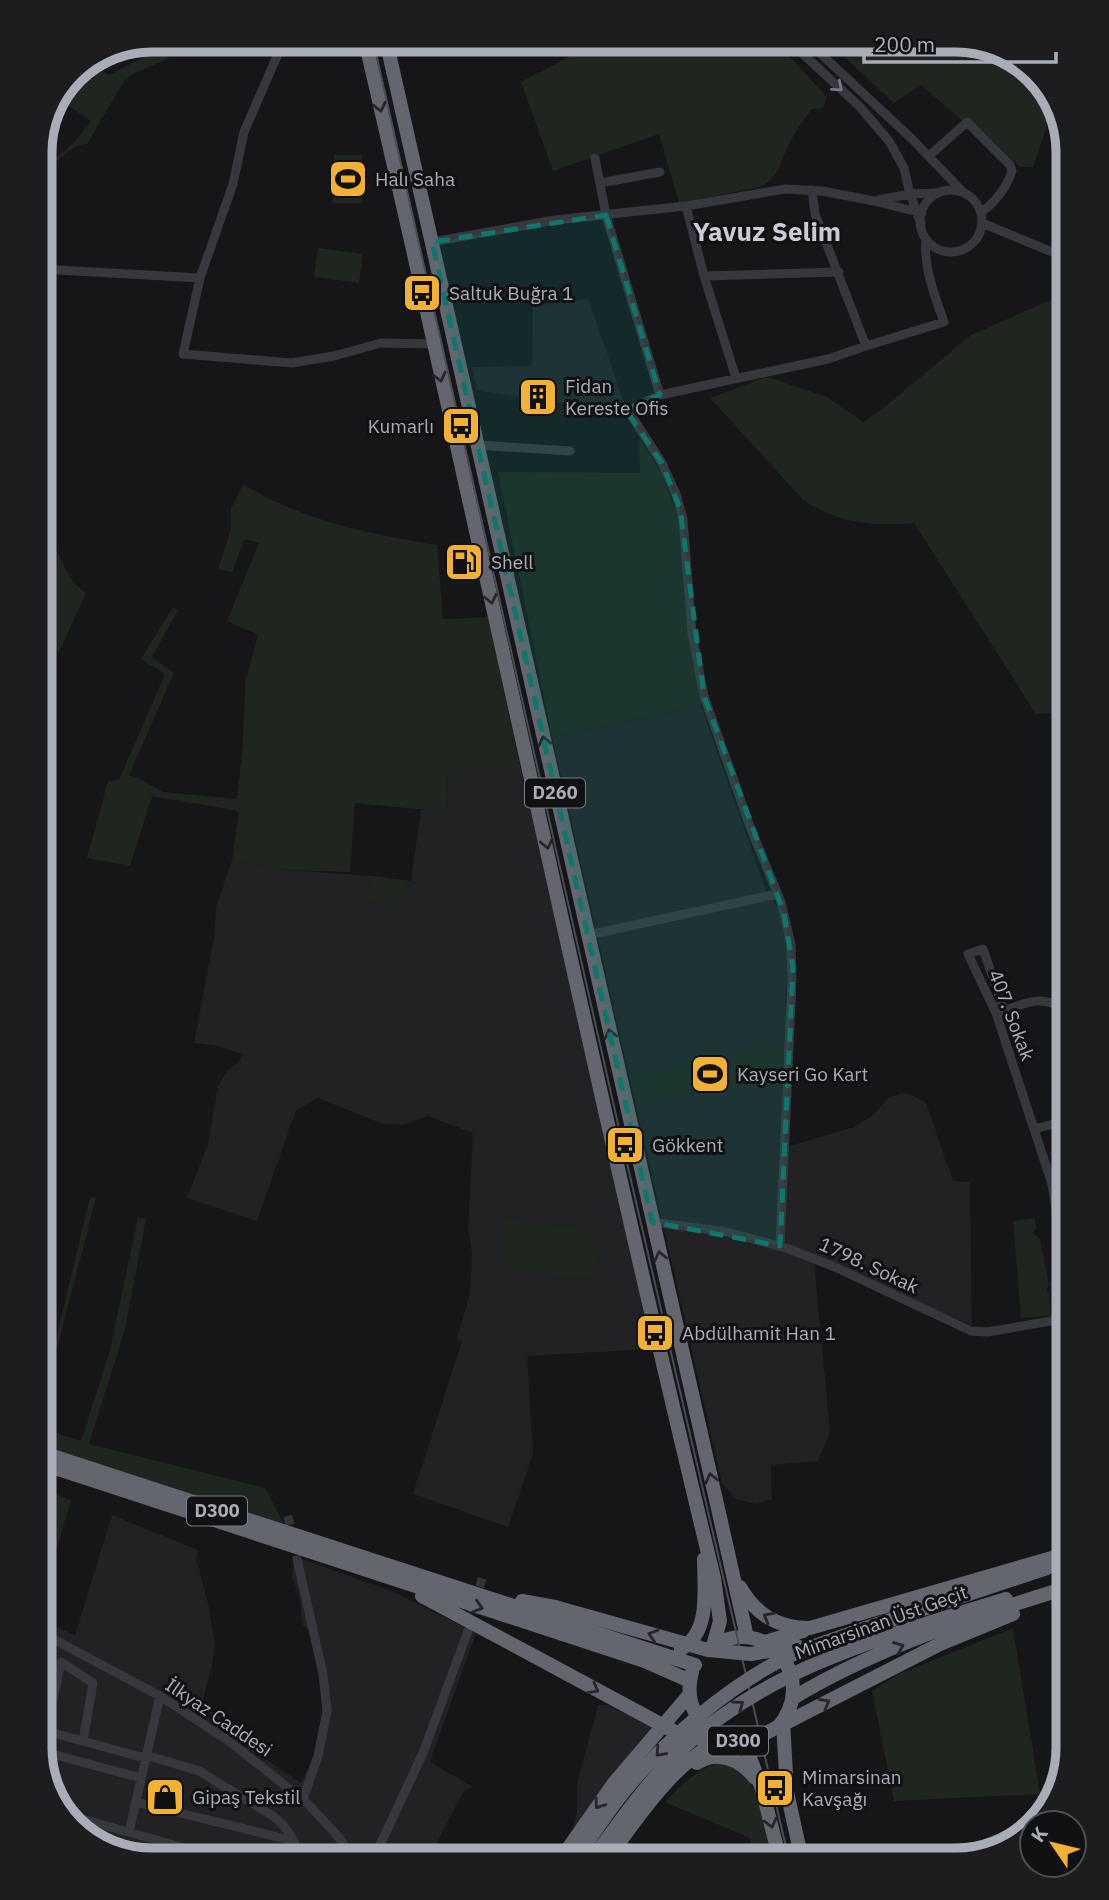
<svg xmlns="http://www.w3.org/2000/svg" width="1109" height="1900" font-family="'IBM Plex Sans',sans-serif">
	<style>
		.built { fill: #222225 }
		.green { fill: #1e261f }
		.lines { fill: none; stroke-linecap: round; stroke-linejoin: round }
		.minor-tunnel { stroke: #333438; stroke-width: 9; stroke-dasharray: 9 4.5; stroke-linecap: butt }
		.minor { stroke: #37383d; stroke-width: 9 }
		.highway { stroke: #63666e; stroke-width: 14 }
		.tram { stroke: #4a4c52; stroke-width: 2 }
		.highway-bridge { stroke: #63666e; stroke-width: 14 }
		.oneway { stroke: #757881 }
		.oneway2 { stroke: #26262a }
		.marked { fill: #0f766e; fill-opacity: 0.2; stroke: #0f766e; stroke-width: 5; stroke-dasharray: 14 9; stroke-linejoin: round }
		.labels { text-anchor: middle; stroke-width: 6; stroke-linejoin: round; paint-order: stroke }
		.shield { fill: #111113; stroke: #7b7e86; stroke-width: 2 }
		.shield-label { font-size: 18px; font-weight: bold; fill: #a8adb8 }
		.poi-label { font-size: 19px; fill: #a8adb8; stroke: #111113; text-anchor: start }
		.street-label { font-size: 19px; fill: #a8adb8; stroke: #111113 }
		.district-label { font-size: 26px; font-weight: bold; fill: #c9ccd4; stroke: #111113 }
		.rim { fill: none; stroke: #a8adb8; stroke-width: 9 }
	</style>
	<rect width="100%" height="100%" fill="#161618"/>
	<path class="built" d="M 588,299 L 625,405 L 559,403 L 477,390 L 472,367 L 532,366 L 533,306 Z
		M 701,706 L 766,891 L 781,912 L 790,956 L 785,1002 L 787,1034 L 782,1108 L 783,1148 L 854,1127 L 872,1116 L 888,1098 L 901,1093 L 910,1094 L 926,1103 L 953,1181 L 970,1182 L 972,1325 L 814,1262 L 830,1432 L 818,1461 L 771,1465 L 772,1499 L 757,1504 L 736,1499 L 722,1483 L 552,737 Z
		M 448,775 L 522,775 L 559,924 L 622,1205 L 651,1349 L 527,1356 L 533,1453 L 508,1527 L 413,1494 L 462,1341 L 457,1339 L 470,1293 L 472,1253 L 468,1227 L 473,1133 L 428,1116 L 403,1125 L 383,1124 L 318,1098 L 296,1110 L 257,1221 L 187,1198 L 208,1144 L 218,1086 L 228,1070 L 239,1062 L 242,1054 L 219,1046 L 194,1043 L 214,938 L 216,907 L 232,860 L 287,870 L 372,876 L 367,902 L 399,907 L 405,880 L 411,881 L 421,810 L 446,811 Z
		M 112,1515 L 198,1550 L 196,1558 L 208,1603 L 215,1645 L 213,1661 L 202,1704 L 262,1746 L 258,1754 L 301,1783 L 316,1751 L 323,1711 L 322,1684 L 310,1631 L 303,1626 L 299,1595 L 292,1578 L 294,1556 L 394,1592 L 476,1633 L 430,1762 L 473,1787 L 463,1792 L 428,1860 L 178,1860 L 84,1834 L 52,1797 L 40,1747 L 40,1620 L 75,1635 Z
		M 598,1705 L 607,1705 L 656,1727 L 578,1831 L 573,1826 L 577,1814 L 577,1784 Z
		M 529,1844 L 546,1851 L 557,1845 L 561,1856 L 559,1860 L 510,1860 L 519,1848 Z"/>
	<path class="green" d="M 600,40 L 771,40 L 793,60 L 827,97 L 823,108 L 812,109 C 804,119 796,130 790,142 C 780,160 780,179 759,187 L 679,203 L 659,134 L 553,171 L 521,82 Z
		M 826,40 L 964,41 L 983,47 L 1047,99 L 1057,104 L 1060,116 L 1049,119 L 1033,167 L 1020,167 L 973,122 L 963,121 L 921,85 L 894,103 Z
		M 157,50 L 169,58 L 133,74 L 124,81 L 87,144 C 67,145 59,165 40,172 L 40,161 C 60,163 81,135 91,121 L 61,101 L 74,73 L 91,66 L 109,75 Z
		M 334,155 L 362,155 L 362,203 L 333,203 Z
		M 318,248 L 363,254 L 359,283 L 314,277 Z
		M 1069,292 L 1069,711 L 1036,714 L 914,523 C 874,527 837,523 803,500 L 710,398 L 763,378 L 771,378 L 827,397 L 863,422 L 881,410 L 971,335 Z
		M 639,438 L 662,474 L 680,524 L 692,652 L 701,706 L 552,737 L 498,472 L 640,473 Z
		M 243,484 C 303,521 368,534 437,545 L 443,619 L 488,617 L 522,775 L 448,775 L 446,812 L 355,803 L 350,872 L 287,870 L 232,860 L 239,811 L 152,796 L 130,866 L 87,858 L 108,781 L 119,780 L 165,674 L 141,659 L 173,607 L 178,610 L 152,657 L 174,673 L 129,775 L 142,780 L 164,792 L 237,799 L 243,744 L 245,682 L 258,635 L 227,621 L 259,543 L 245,539 L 232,572 L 218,569 L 231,530 L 231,509 Z
		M 44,537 C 66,551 59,575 86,593 L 59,652 L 40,644 L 40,541 Z
		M 372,876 L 405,880 L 400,907 L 366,902 Z
		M 781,1043 L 785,1071 L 641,1104 L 635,1077 Z
		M 90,1197 L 96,1198 L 40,1414 L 40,1380 L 46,1381 Z
		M 138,1217 L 146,1219 L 125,1329 L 89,1444 L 265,1488 L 284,1524 L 40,1445 L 40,1428 L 81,1441 L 110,1350 Z
		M 1035,1218 L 1036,1229 L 1033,1233 L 1040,1239 L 1049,1285 L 1046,1290 L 1049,1293 L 1051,1316 L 1021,1318 L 1013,1221 Z
		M 504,1219 L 595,1231 L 592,1251 L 597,1252 L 593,1279 L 503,1270 Z
		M 40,1485 L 71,1501 L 40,1605 Z
		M 1013,1628 L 1040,1794 L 894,1801 L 872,1691 L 899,1674 Z
		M 723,1763 C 761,1773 765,1823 771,1857 L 760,1858 L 751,1853 L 750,1838 L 665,1802 C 680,1787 700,1765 723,1763 Z"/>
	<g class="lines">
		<path class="minor-tunnel" d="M 288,1516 L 298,1563
			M 469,1626 L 483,1575"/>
		<path class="minor" d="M 284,40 L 244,132 L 233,184 L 200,278 L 183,354 L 292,363 L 334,356 L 381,343 L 433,344
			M 788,40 L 860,107 L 889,141 L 904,168 L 910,194 L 921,224
			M 806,40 L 911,138 L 964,193
			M 1014,58 L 1025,67
			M 929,156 L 967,122 L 1010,165 L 1012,171 C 1007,187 995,203 981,212
			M 595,158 L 606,215 L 660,395
			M 600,183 L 660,172
			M 812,190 L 815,214 L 866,346 L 944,322 C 935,296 923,267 926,239
			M920 221a31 31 0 1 1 62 0a31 31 0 1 1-62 0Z
			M 878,200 L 910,194 L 936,193
			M 686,206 L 704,276 L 736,378
			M 982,223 L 1069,259
			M 432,242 L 555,220 L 686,206 L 785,189 L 822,191 L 874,201 L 922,213
			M 40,269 L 200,278
			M 704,276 L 839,272
			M 477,445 L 570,451
			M 588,935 L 777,894
			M 1004,1010 L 983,949 L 968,954 L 996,1013 L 1052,1184 L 1069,1293
			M 1001,1012 C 1030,1001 1039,995 1069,1010
			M 1034,1129 L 1069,1120
			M 1052,1184 L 1069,1179
			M 652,1222 L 727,1232 L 789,1249 L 837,1268 L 971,1331 L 987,1332 L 1069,1318
			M 780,1246 L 792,980 L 791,944 L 781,902 L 751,829 L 704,696 L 692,633 L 683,519 L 676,494 L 662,463 L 631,415 L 636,406 L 660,395 L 828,359 L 866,346
			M 298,1563 L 323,1674 L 327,1711 L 318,1756 L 303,1799
			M 40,1632 L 160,1696 L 229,1741 L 306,1802 L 336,1834 L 355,1860
			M 42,1730 L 145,1758
			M 46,1731 L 61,1662 L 93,1683 L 83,1741
			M 41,1751 L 141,1778
			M 146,1755 L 199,1771 L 273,1816 L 284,1826 L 294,1841
			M 135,1802 L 294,1841 L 302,1860
			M 68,1815 L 227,1860
			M 129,1832 L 160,1696
			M 373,1860 L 423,1753 L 468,1631"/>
		<path class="highway" d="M 365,40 C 484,552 590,1067 714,1578 L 720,1621 L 713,1646
			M 386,40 L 747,1637
			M 40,1452 L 695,1665
			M 40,1463 L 645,1661 L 690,1681
			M 740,1587 C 756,1615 778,1628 810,1628 L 1069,1553
			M 422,1596 L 534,1656
			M 522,1601 L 555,1607
			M 863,1629 L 1047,1568
			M 765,1642 L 803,1631
			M 940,1644 L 1013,1614
			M 711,1647 C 766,1611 821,1680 777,1728
			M 681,1649 C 711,1632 704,1589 704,1559
			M 692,1672 C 683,1705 700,1732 733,1741
			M 793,1698 C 877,1647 975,1616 1069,1587
			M 783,1721 L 787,1792 L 802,1860
			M 744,1742 L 762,1789 L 780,1860
			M 697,1763 C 718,1749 741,1760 755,1778
			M 560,1860 L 614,1783 L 689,1695
			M 607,1860 C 631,1826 683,1748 725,1742"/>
		<path class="tram" d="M 373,40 L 623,1146 L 789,1860"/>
		<path class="highway-bridge" d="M 555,1607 L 708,1650 L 751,1654 L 797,1646
			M 534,1656 L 677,1733 L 709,1741 L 735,1742 L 766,1733 L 940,1644
			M 575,1860 C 592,1836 607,1812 625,1790 C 668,1738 727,1687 787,1657 C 811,1646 838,1638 863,1629
			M 592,1860 C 620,1821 648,1781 683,1748 C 773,1664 892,1635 1006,1599"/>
	</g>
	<defs><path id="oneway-chevron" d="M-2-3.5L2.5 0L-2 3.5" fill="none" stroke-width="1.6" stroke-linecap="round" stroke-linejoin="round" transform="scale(1.75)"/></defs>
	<use class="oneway" href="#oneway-chevron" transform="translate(838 87) rotate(41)"/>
	<g class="oneway2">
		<use href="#oneway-chevron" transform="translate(380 107) rotate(77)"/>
		<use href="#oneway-chevron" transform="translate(440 377) rotate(77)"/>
		<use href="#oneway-chevron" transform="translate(491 599) rotate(77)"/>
		<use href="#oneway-chevron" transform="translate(544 741) rotate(-103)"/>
		<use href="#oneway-chevron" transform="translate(547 844) rotate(77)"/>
		<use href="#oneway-chevron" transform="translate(610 1034) rotate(-103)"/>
		<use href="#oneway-chevron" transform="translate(660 1256) rotate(-103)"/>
		<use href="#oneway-chevron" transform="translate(711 1478) rotate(-103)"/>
		<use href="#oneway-chevron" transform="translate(478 1607) rotate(18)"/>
		<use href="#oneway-chevron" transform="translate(768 1617) rotate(-150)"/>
		<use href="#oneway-chevron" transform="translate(653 1635) rotate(-163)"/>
		<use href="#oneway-chevron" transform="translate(899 1647) rotate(-22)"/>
		<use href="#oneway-chevron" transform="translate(594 1689) rotate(29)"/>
		<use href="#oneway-chevron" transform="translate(825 1703) rotate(-29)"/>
		<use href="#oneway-chevron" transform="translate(739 1705) rotate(-36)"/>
		<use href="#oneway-chevron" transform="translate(660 1752) rotate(133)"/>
		<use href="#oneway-chevron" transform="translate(599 1804) rotate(125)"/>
		<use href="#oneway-chevron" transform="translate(771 1823) rotate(76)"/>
	</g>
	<path class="marked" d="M 606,215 L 660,395 L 626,410 L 662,463 L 680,508 L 704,696 L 784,913 L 793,968 L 780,1246 L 652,1222 L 432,242 Z"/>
	<defs>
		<symbol id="stadium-square" viewBox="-11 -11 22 22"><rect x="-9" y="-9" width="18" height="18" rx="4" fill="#f2b134" stroke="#111113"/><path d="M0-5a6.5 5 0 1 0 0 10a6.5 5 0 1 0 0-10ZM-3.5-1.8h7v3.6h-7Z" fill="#111"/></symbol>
		<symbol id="bus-square" viewBox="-11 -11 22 22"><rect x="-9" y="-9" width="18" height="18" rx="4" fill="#f2b134" stroke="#111113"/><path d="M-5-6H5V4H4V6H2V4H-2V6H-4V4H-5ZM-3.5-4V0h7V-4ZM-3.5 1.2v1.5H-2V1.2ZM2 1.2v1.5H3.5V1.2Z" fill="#111"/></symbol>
		<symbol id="building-square" viewBox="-11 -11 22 22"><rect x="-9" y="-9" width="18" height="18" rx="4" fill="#f2b134" stroke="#111113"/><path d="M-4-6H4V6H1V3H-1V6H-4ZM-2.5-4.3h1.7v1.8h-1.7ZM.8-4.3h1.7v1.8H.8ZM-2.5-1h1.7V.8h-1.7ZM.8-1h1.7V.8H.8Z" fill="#111"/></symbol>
		<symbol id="fuel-square" viewBox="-11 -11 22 22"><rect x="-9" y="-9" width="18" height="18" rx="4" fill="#f2b134" stroke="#111113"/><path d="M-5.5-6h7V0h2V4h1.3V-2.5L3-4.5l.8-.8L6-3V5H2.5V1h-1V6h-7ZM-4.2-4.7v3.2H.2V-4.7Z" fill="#111"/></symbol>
		<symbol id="shop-square" viewBox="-11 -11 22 22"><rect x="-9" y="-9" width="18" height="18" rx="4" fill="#f2b134" stroke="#111113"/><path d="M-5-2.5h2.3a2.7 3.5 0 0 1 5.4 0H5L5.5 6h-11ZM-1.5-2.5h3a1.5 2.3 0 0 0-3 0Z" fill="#111"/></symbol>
	</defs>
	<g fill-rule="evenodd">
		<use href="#stadium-square" x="326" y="157" width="44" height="44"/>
		<use href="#bus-square" x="400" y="271" width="44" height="44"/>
		<use href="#building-square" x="516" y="375" width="44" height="44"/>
		<use href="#bus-square" x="439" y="404" width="44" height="44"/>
		<use href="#fuel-square" x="442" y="540" width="44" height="44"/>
		<use href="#stadium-square" x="688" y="1052" width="44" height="44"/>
		<use href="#bus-square" x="603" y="1123" width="44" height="44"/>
		<use href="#bus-square" x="633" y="1311" width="44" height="44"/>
		<use href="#bus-square" x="753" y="1766" width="44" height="44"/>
		<use href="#shop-square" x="143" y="1775" width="44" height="44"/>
	</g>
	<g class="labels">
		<g class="shield">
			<rect x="525" y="778.5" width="60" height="29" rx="5"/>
			<rect x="187" y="1496.5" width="60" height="29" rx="5"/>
			<rect x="708" y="1726.5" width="60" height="29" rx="5"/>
		</g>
		<g class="shield-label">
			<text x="555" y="799">D260</text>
			<text x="217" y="1517">D300</text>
			<text x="738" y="1747">D300</text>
		</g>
		<g class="poi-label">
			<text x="375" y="186">Halı Saha</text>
			<text x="449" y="300">Saltuk Buğra 1</text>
			<text x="565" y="393">Fidan<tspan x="565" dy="22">Kereste Ofis</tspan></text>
			<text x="434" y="433" text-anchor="end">Kumarlı</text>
			<text x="491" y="569">Shell</text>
			<text x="737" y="1081">Kayseri Go Kart</text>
			<text x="652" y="1152">Gökkent</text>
			<text x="682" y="1340">Abdülhamit Han 1</text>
			<text x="802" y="1784">Mimarsinan<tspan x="802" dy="22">Kavşağı</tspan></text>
			<text x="192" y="1804">Gipaş Tekstil</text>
		</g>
		<g class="street-label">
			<text transform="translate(1012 1015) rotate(69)" y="7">407. Sokak</text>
			<text transform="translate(869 1265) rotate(25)" y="7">1798. Sokak</text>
			<text transform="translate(881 1622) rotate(-20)" y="7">Mimarsinan Üst Geçit</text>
			<text transform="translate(219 1717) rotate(34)" y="7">İlkyaz Caddesi</text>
		</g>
		<g class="district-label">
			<text x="767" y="241">Yavuz Selim</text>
		</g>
	</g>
	<path d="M0 0H1109V1900H0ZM152 52H956A100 100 0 0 1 1056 152V1748A100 100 0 0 1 956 1848H152A100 100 0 0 1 52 1748V152A100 100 0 0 1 152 52Z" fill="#1d1d20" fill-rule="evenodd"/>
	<path class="rim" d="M152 52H956A100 100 0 0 1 1056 152V1748A100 100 0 0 1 956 1848H152A100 100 0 0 1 52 1748V152A100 100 0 0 1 152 52Z"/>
	<g transform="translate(1053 1844) rotate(305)"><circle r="33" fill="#111113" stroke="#4d4f55" stroke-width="2"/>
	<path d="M0-5L12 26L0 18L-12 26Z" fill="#f2b134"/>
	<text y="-10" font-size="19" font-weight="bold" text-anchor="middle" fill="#a8adb8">K</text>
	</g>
	<path d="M864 52v10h192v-10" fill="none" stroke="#a8adb8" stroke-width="3.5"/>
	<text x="874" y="52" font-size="21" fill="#a8adb8" stroke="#111113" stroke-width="5" paint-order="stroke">200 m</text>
</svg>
